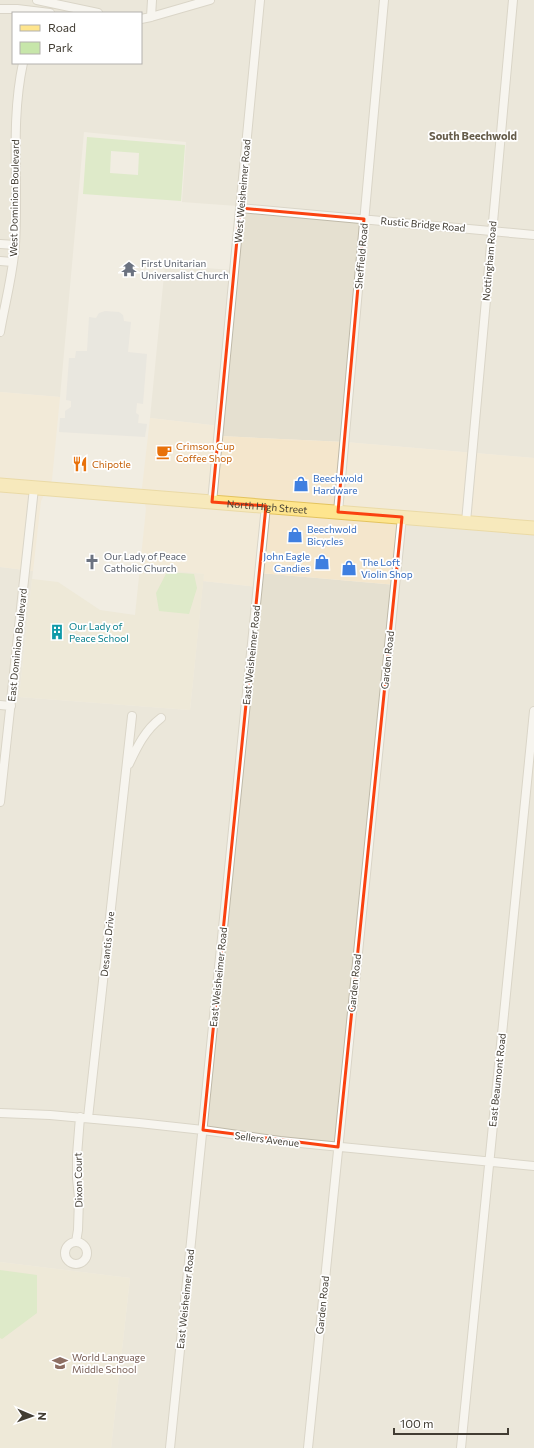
<svg xmlns="http://www.w3.org/2000/svg" width="534" height="1448" font-family="Commissioner,sans-serif">
	<style>
		.residential { fill: #e5e0d0; fill-rule: evenodd }
		.commercial { fill: #f4e6cc }
		.education { fill: #ebe4cc }
		.green { fill: #c7e6aa; fill-rule: evenodd }
		.parking { fill: #e1dfdb }
		.lines { fill: none; stroke-linecap: round; stroke-linejoin: round }
		.street-casing { stroke: #bfb9a8; stroke-width: 10 }
		.primary-casing { stroke: #e3c35e; stroke-width: 15 }
		.street { stroke: #fff; stroke-width: 8 }
		.primary { stroke: #fee58e; stroke-width: 13 }
		.marked { fill: none; stroke: #fa4210; stroke-width: 3; stroke-linejoin: round }
		.labels { text-anchor: middle; stroke-width: 3.5; stroke-linejoin: round; paint-order: stroke }
		.street-label { font-size: 10px; fill: #423d33; stroke: #fff }
		.worship-label { font-size: 10px; fill: #5b616d; stroke: #fff; text-anchor: start }
		.food-label { font-size: 10px; fill: #c56008; stroke: #fff; text-anchor: start }
		.shop-label { font-size: 10px; fill: #366cbe; stroke: #fff; text-anchor: start }
		.culture-label { font-size: 10px; fill: #0d838f; stroke: #fff; text-anchor: start }
		.education-label { font-size: 10px; fill: #785e54; stroke: #fff; text-anchor: start }
		.neighbourhood-label { font-size: 11px; font-weight: bold; fill: #655c4a; stroke: #fff }
	</style>
	<rect width="100%" height="100%" fill="#f1ede2"/>
	<path class="residential" d="M 0,0 L 534,0 L 534,458 L 345,442 L 220,436 L 220,426 L 150,418 L 165,265 L 232,270 L 237,206 L 182,202 L 186,142 L 84,132 L 60,397 L 0,392 ZM 13,13 L 141,13 L 141,63 L 13,63 Z
		M 402,519 L 534,528 L 534,1448 L 111,1448 L 130,1278 L 0,1262 L 0,567 L 33,571 L 19,697 L 190,710 L 203,581 L 259,587 L 260,573 L 396,585 Z"/>
	<path class="commercial" d="M 0,392 L 60,397 L 52,480 L 41,501 L 33,571 L 0,567 Z
		M 150,418 L 220,426 L 220,436 L 345,442 L 534,458 L 534,528 L 402,519 L 397,585 L 260,573 L 259,587 L 203,581 L 204,574 L 140,567 L 146,509 L 142,488 Z"/>
	<path class="education" d="M 140,567 L 204,574 L 190,710 L 19,697 L 32,579 L 58,582 L 100,610 L 135,615 Z
		M 0,1262 L 130,1278 L 111,1448 L 0,1448 Z"/>
	<path class="green" d="M 87,137 L 185,145 L 181,201 L 83,194 ZM 111,151 L 139,153 L 138,175 L 110,173 Z
		M 167,572 L 194,574 L 197,588 L 189,614 L 159,611 L 156,593 Z
		M 0,1270 L 37,1275 L 37,1313 L 2,1339 L 0,1338 Z"/>
	<path class="parking" d="M 105,311 L 119,312 L 123,315 L 124,321 L 131,322 L 128,352 L 147,354 L 143,404 L 137,403 L 136,413 L 139,415 L 138,423 L 147,424 L 145,437 L 59,432 L 60,418 L 65,418 L 65,411 L 71,407 L 71,401 L 66,400 L 69,358 L 75,358 L 76,351 L 87,351 L 89,317 L 96,318 L 99,313 Z"/>
	<g class="lines">
		<defs>
			<path id="street" d="M 37,0 L 98,13
				M 0,9 L 17,9 L 50,13
				M 151,17 L 152,0
				M 141,19 L 151,17 L 210,0
				M 240,208 L 534,235
				M 0,244 L 15,245
				M 0,261 L 13,262
				M 0,332 C 5,303 13,274 15,245 C 19,184 10,123 23,63
				M 212,502 L 260,0
				M 338,512 L 384,0
				M 466,522 L 513,0
				M 0,705 L 11,706
				M 129,764 C 137,747 145,730 161,718
				M 0,802 L 34,488
				M 0,1113 L 50,1115 L 139,1123 L 203,1130 L 280,1141 L 534,1166
				M 88,1118 L 132,716
				M65 1253a11 11 0 1 1 22 0a11 11 0 1 1-22 0Z
				M 76,1242 L 78,1230 L 79,1198 L 77,1178 L 77,1155 L 80,1117
				M 170,1448 L 266,506
				M 308,1448 L 402,517
				M 461,1448 L 534,711"/>
			<g id="primary">
				<path id="s1" d="M 0,485 L 534,528"/>
			</g>
		</defs>
		<use href="#street" class="street-casing"/>
		<use href="#primary" class="primary-casing"/>
		<use href="#street" class="street"/>
		<use href="#primary" class="primary"/>
	</g>
	<path d="M0 0H534V1448H0ZM 240,208 L 364,219 L 338,512 L 402,517 L 338,1147 L 203,1130 L 266,506 L 212,502 Z" fill="#f1ede2" fill-opacity=".55" fill-rule="evenodd"/>
	<path class="marked" d="M 240,208 L 364,219 L 338,512 L 402,517 L 338,1147 L 203,1130 L 266,506 L 212,502 Z"/>
	<defs>
		<symbol id="temple-bare" viewBox="-9 -9 18 18"><path d="M0-6L5-2H3V0L6.5 2.5H4V6H1.5V3h-3V6H-4V2.5H-6.5L-3 0V-2H-5Z" fill="#6b7280" stroke="#fff" stroke-width="2.5" paint-order="stroke"/></symbol>
		<symbol id="cafe-bare" viewBox="-9 -9 18 18"><path d="M-5.5-4.5H6V0H3Q3 3.5 0 3.5H-2.5Q-5.5 3.5-5.5 0ZM3-3.2v2h1.7v-2ZM-6 4.5H4V6H-6Z" fill="#e8710a" stroke="#fff" stroke-width="2.5" paint-order="stroke"/></symbol>
		<symbol id="restaurant-bare" viewBox="-9 -9 18 18"><path d="M-5-6h1v4h1v-4h1v4h1v-4h1v5L-1.5 .5V6h-2V.5L-5-1ZM5-6V6H3V1.5H1.5Q1.5-4 5-6Z" fill="#e8710a" stroke="#fff" stroke-width="2.5" paint-order="stroke"/></symbol>
		<symbol id="shop-bare" viewBox="-9 -9 18 18"><path d="M-5-2.5h2.3a2.7 3.5 0 0 1 5.4 0H5L5.5 6h-11ZM-1.5-2.5h3a1.5 2.3 0 0 0-3 0Z" fill="#3f7fe0" stroke="#fff" stroke-width="2.5" paint-order="stroke"/></symbol>
		<symbol id="church-bare" viewBox="-9 -9 18 18"><path d="M-1.2-6h2.4v3.5h3.3v2.4h-3.3V6h-2.4V-.1h-3.3v-2.4h3.3Z" fill="#6b7280" stroke="#fff" stroke-width="2.5" paint-order="stroke"/></symbol>
		<symbol id="building-bare" viewBox="-9 -9 18 18"><path d="M-4-6H4V6H1V3H-1V6H-4ZM-2.5-4.3h1.7v1.8h-1.7ZM.8-4.3h1.7v1.8H.8ZM-2.5-1h1.7V.8h-1.7ZM.8-1h1.7V.8H.8Z" fill="#0f9aa8" stroke="#fff" stroke-width="2.5" paint-order="stroke"/></symbol>
		<symbol id="school-bare" viewBox="-9 -9 18 18"><path d="M0-5L7-2L0 1L-7-2ZM-4 1L0 2.5L4 1V4Q0 6-4 4Z" fill="#8d6e63" stroke="#fff" stroke-width="2.5" paint-order="stroke"/></symbol>
	</defs>
	<g fill-rule="evenodd">
		<use href="#temple-bare" x="118" y="258" width="22" height="22"/>
		<use href="#cafe-bare" x="153" y="441" width="22" height="22"/>
		<use href="#restaurant-bare" x="69" y="453" width="22" height="22"/>
		<use href="#shop-bare" x="290" y="473" width="22" height="22"/>
		<use href="#shop-bare" x="284" y="524" width="22" height="22"/>
		<use href="#church-bare" x="81" y="551" width="22" height="22"/>
		<use href="#shop-bare" x="311" y="551" width="22" height="22"/>
		<use href="#shop-bare" x="338" y="557" width="22" height="22"/>
		<use href="#building-bare" x="46" y="621" width="22" height="22"/>
		<use href="#school-bare" x="49" y="1352" width="22" height="22"/>
	</g>
	<g class="labels">
		<g class="street-label">
			<text transform="translate(242 191) rotate(-85)" y="4">West Weisheimer Road</text>
			<text transform="translate(14 198) rotate(-89)" y="4">West Dominion Boulevard</text>
			<text transform="translate(423 224) rotate(5)" y="4">Rustic Bridge Road</text>
			<text transform="translate(361 256) rotate(-85)" y="4">Sheffield Road</text>
			<text transform="translate(489 261) rotate(-85)" y="4">Nottingham Road</text>
			<text dy="4" stroke="none"><textPath href="#s1" startOffset="268">North High Street</textPath></text>
			<text transform="translate(17 645) rotate(-84)" y="4">East Dominion Boulevard</text>
			<text transform="translate(251 655) rotate(-84)" y="4">East Weisheimer Road</text>
			<text transform="translate(387 660) rotate(-84)" y="4">Garden Road</text>
			<text transform="translate(107 944) rotate(-84)" y="4">Desantis Drive</text>
			<text transform="translate(218 977) rotate(-84)" y="4">East Weisheimer Road</text>
			<text transform="translate(354 983) rotate(-84)" y="4">Garden Road</text>
			<text transform="translate(497 1080) rotate(-84)" y="4">East Beaumont Road</text>
			<text transform="translate(267 1139) rotate(7)" y="4">Sellers Avenue</text>
			<text transform="translate(78 1180) rotate(-91)" y="4">Dixon Court</text>
			<text transform="translate(185 1299) rotate(-84)" y="4">East Weisheimer Road</text>
			<text transform="translate(322 1305) rotate(-84)" y="4">Garden Road</text>
		</g>
		<g class="worship-label">
			<text x="141" y="267">First Unitarian<tspan x="141" dy="12">Universalist Church</tspan></text>
			<text x="104" y="560">Our Lady of Peace<tspan x="104" dy="12">Catholic Church</tspan></text>
		</g>
		<g class="food-label">
			<text x="176" y="450">Crimson Cup<tspan x="176" dy="12">Coffee Shop</tspan></text>
			<text x="92" y="468">Chipotle</text>
		</g>
		<g class="shop-label">
			<text x="313" y="482">Beechwold<tspan x="313" dy="12">Hardware</tspan></text>
			<text x="307" y="533">Beechwold<tspan x="307" dy="12">Bicycles</tspan></text>
			<text x="310" y="560" text-anchor="end">John Eagle<tspan x="310" dy="12">Candies</tspan></text>
			<text x="361" y="566">The Loft<tspan x="361" dy="12">Violin Shop</tspan></text>
		</g>
		<g class="culture-label">
			<text x="69" y="630">Our Lady of<tspan x="69" dy="12">Peace School</tspan></text>
		</g>
		<g class="education-label">
			<text x="72" y="1361">World Language<tspan x="72" dy="12">Middle School</tspan></text>
		</g>
		<g class="neighbourhood-label">
			<text x="473" y="140">South Beechwold</text>
		</g>
	</g>
	<rect x="12" y="12" width="130" height="52" fill="#ffffff" stroke="#b3b1ad"/>
	<rect x="20" y="25" width="20" height="6" fill="#fee58e" stroke="#b3b1ad"/>
	<text x="48" y="32" font-size="12" fill="#423d33">Road</text>
	<rect x="20" y="42" width="20" height="12" fill="#c7e6aa" stroke="#b3b1ad"/>
	<text x="48" y="52" font-size="12" fill="#423d33">Park</text>
	<g transform="translate(32 1416) rotate(92)" stroke="#ffffff" stroke-width="3" paint-order="stroke">
	<path d="M0-3L7 15L0 10L-7 15Z" fill="#423d33"/>
	<text y="-6" font-size="11" font-weight="bold" text-anchor="middle" fill="#423d33">N</text>
	</g>
	<path d="M394 1428v6h114v-6" fill="none" stroke="#423d33" stroke-width="2"/>
	<text x="400" y="1428" font-size="12" fill="#423d33" stroke="#ffffff" stroke-width="3" paint-order="stroke">100 m</text>
</svg>
